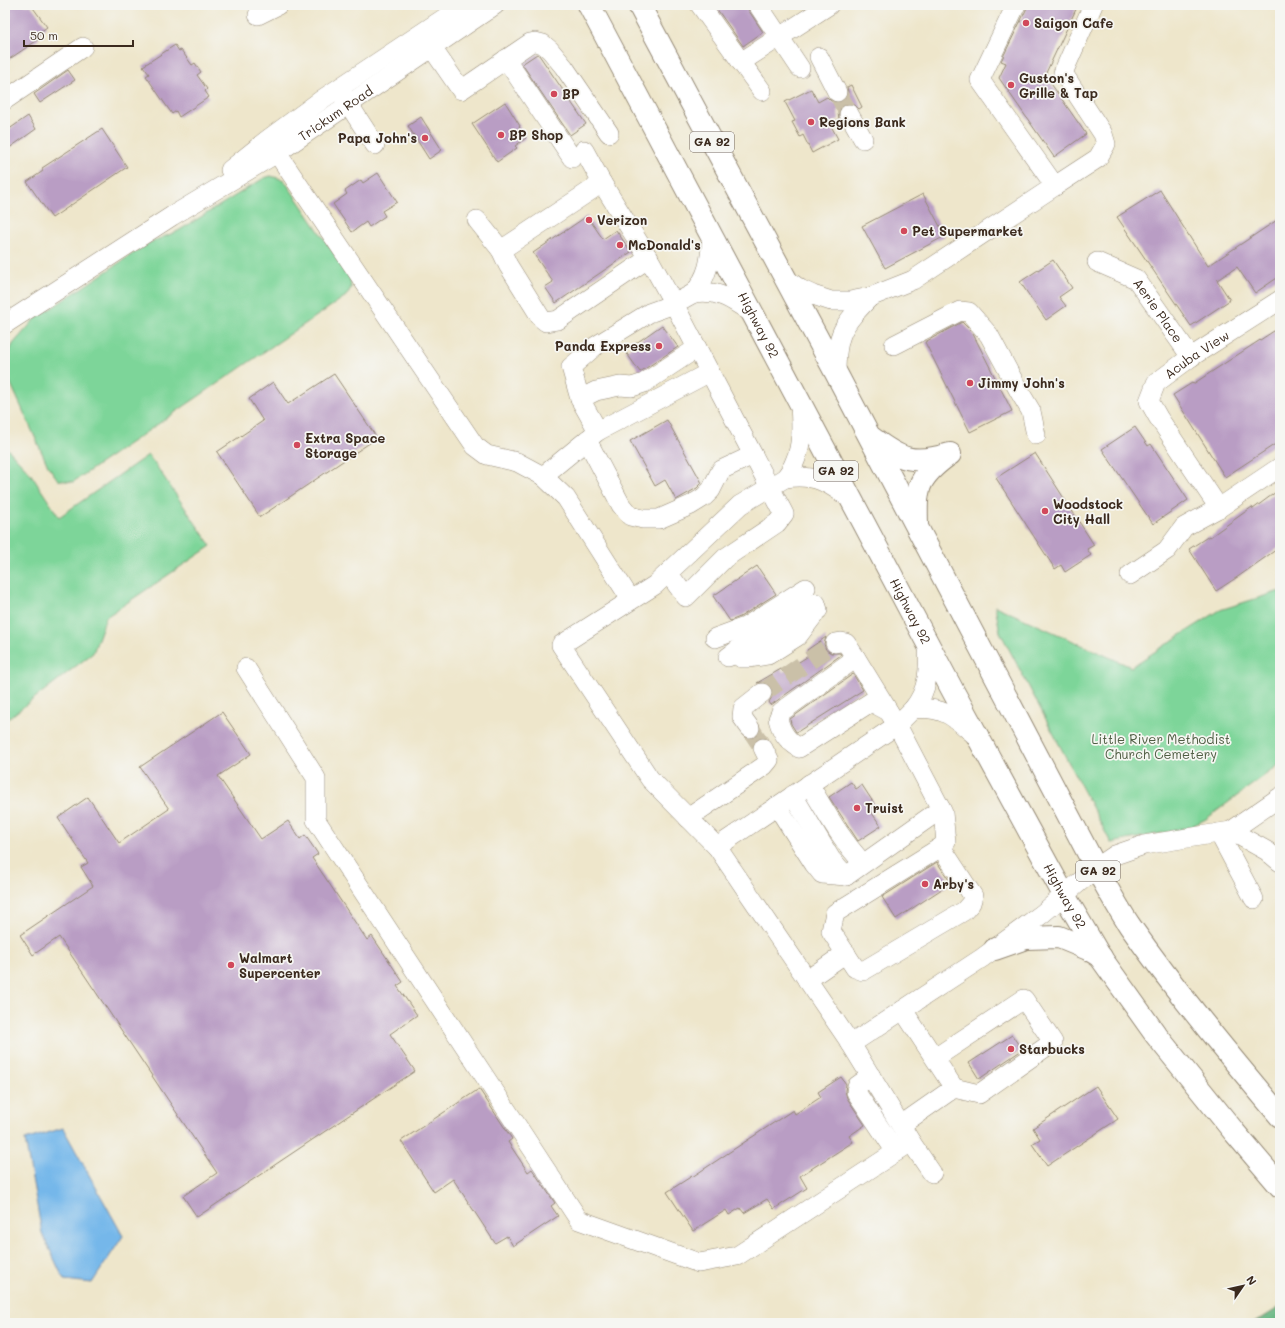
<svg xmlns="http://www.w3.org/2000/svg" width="1285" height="1328" font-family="Mali,sans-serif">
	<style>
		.green { fill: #7dd599; stroke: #5c805c }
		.forest { fill: #66b681; stroke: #507050 }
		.water { fill: #74b7ea; stroke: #587084 }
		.building { fill: #b99dc4 }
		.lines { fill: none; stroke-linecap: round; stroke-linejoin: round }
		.minor-tunnel { stroke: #cac0a8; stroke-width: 19; stroke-dasharray: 19 10; stroke-linecap: butt }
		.minor-casing { stroke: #948874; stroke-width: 20 }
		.major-casing { stroke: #948874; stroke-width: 24 }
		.minor { stroke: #fff; stroke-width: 19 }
		.major { stroke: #fff; stroke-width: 22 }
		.poi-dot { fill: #d1495b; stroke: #f6f6f2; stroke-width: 1.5 }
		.labels { text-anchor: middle; stroke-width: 3.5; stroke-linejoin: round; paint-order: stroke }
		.shield { fill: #f6f6f2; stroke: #73675e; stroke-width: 1 }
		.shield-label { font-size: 12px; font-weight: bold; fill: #3b2a1e }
		.poi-label { font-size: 13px; font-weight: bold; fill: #3b2a1e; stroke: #f6f6f2; text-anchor: start }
		.street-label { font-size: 13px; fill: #3b2a1e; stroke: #f6f6f2 }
		.park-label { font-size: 13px; fill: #4f5d43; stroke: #f6f6f2 }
	</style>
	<rect width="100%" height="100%" fill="#f6f6f2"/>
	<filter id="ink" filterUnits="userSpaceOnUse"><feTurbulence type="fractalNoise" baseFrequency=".025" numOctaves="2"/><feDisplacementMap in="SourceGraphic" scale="8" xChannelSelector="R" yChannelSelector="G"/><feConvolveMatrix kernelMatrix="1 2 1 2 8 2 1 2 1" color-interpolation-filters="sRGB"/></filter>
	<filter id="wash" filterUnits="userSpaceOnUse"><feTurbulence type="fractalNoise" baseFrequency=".012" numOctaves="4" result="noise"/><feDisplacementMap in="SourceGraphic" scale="16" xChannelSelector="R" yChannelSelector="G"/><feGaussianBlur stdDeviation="0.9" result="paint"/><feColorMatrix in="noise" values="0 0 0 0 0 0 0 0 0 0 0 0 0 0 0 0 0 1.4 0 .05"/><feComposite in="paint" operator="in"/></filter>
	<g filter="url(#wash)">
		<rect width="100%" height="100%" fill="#eee6cb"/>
		<path class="green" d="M 271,176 L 284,180 L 350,277 L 351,288 L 346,296 L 73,482 L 58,480 L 48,466 L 5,371 L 5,360 L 13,344 L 35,319 L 149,243 L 178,231 L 264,178 Z
			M 5,446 L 30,473 L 59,517 L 148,455 L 157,467 L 211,546 L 106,617 L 93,653 L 5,721 Z
			M 1280,591 L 1280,764 L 1206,819 L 1188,828 L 1111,843 L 1000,632 L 995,606 L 1131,667 L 1220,610 Z"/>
		<path class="forest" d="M 1280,1307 L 1280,1323 L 1254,1323 Z"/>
		<path class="water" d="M 63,1128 L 123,1236 L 92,1283 L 64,1280 L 42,1233 L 25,1140 Z"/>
		<g id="blocks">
			<path class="building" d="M 5,5 L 31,5 L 47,27 L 36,35 L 39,39 L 5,62 Z
				M 714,5 L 747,5 L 749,11 L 763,32 L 743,46 Z
				M 1027,5 L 1078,5 L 1045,75 L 1086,134 L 1054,157 L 999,78 L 1006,63 L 1001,61 L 1026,10 Z
				M 175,45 L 179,51 L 181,50 L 192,65 L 195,63 L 201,72 L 197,75 L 207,89 L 205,91 L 209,97 L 179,117 L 176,111 L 172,114 L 146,76 L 149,74 L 143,66 Z
				M 537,54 L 539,55 L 586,124 L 570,135 L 522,64 Z
				M 68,70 L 75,80 L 40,103 L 34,94 Z
				M 851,85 L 862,107 L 859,109 L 855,105 L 850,103 L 843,105 L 839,109 L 838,113 L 839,119 L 830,124 L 838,139 L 812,153 L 803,135 L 800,137 L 792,122 L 795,121 L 785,102 L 811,89 L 818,102 L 827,97 L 831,101 L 836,103 L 842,102 L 846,98 L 848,92 L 847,87 Z
				M 505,102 L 520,126 L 519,127 L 526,138 L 515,146 L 517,148 L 497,162 L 472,124 Z
				M 28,116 L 36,129 L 5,151 L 5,132 Z
				M 421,117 L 442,150 L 429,159 L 408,126 Z
				M 102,129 L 127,167 L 52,218 L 27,182 L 43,171 L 42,168 Z
				M 378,173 L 397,202 L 382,211 L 385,216 L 369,227 L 366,222 L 352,232 L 333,204 L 347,194 L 345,191 L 361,180 L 363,183 Z
				M 1160,190 L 1208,266 L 1280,218 L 1280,276 L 1255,293 L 1237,267 L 1217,280 L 1230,300 L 1191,326 L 1117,217 Z
				M 923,194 L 945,236 L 885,268 L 862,226 Z
				M 587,216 L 603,239 L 616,230 L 631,252 L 556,303 L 545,287 L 553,282 L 533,253 Z
				M 1053,260 L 1072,288 L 1059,297 L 1066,306 L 1046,320 L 1020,282 Z
				M 962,322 L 972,332 L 1012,411 L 970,432 L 925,342 Z
				M 662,325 L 678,347 L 640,372 L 625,351 Z
				M 1280,327 L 1280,441 L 1225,477 L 1173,395 L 1192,383 L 1193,384 Z
				M 334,374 L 377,438 L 260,517 L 217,452 L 263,421 L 249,399 L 273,382 L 288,404 Z
				M 667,420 L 702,483 L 697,488 L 676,500 L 665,480 L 655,486 L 630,441 Z
				M 1135,427 L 1148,446 L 1151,444 L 1188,500 L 1153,524 L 1102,449 Z
				M 1035,453 L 1094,545 L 1087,549 L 1091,555 L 1065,572 L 1061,565 L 1055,569 L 996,478 Z
				M 1276,492 L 1280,498 L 1280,547 L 1239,576 L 1216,591 L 1189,549 L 1209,536 L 1210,537 L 1252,507 L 1253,509 Z
				M 757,566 L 776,594 L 740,617 L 730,621 L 713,596 Z
				M 826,637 L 824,644 L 826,650 L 831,653 L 840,653 L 841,655 L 771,705 L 769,702 L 772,697 L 773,692 L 771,687 L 766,683 L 761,682 L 757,683 L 781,669 L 783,672 L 810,655 L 807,650 Z
				M 853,674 L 863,690 L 797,732 L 796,732 L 791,724 L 790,719 Z
				M 222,712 L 251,754 L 218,776 L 261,839 L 288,821 L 300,839 L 305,835 L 318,854 L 312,858 L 367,940 L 372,936 L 403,982 L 397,986 L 417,1015 L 390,1034 L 415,1071 L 197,1217 L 183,1196 L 217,1173 L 59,937 L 33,955 L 20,935 L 93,886 L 81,867 L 88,863 L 58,818 L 88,797 L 119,843 L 169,809 L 140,767 Z
				M 851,782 L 856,789 L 862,785 L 875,805 L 869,809 L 881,826 L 858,841 L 829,797 Z
				M 937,862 L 951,883 L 896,919 L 882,897 Z
				M 1012,1035 L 1022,1050 L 979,1079 L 969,1063 Z
				M 841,1077 L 846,1084 L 845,1091 L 847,1098 L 865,1125 L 849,1136 L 853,1142 L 800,1176 L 807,1188 L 774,1209 L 767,1199 L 744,1213 L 740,1208 L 729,1215 L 726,1210 L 693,1231 L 667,1192 L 692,1176 L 692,1177 L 793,1110 L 795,1114 L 821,1097 L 818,1092 Z
				M 1096,1086 L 1118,1119 L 1047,1166 L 1032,1144 L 1040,1139 L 1033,1128 Z
				M 479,1089 L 512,1139 L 508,1142 L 528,1172 L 532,1169 L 555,1203 L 551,1206 L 558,1216 L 513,1246 L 507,1236 L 495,1243 L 453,1179 L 434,1192 L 401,1141 Z"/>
		</g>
	</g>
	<g filter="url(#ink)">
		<use href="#blocks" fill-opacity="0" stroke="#948874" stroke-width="1"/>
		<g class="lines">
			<path class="minor-tunnel" d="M 837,92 L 849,114
				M 762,693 L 835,643
				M 750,728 L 763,748"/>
			<defs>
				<g id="minor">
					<path d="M 700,5 L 762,91"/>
					<path d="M 758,5 L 800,68"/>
					<path d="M 1016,5 L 980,80 L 1055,186 L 1098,158 L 1106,144 L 1103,134 L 1063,73 L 1093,5"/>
					<path d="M 258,15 L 278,5"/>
					<path d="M 432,48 L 461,90 L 530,43 L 535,42 L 543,44 L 550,50 L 564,67 L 609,133"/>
					<path d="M 819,57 L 837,92"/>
					<path d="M 506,59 L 572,158"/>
					<path d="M 741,62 L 829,5"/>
					<path d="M 342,94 L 375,145"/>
					<path d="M 5,100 L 83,47"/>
					<path d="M 849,114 L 863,139"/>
					<path d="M 584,150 L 602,183 L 652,264 L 674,304 L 649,313 L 594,347 L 571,367 L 580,399 L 598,431"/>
					<path d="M 277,153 L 475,446 L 487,455 L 517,462 L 543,476"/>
					<path d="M 230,170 L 267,140 L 324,98 L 464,5"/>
					<path d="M 477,220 L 501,250 L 508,265 L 541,318 L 546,322 L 558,320 L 649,258"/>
					<path d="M 712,237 C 710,260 709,275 694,293 C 719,289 734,301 753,314"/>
					<path d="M 501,250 L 602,183"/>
					<path id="s1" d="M 1097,262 L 1136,279 L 1191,357"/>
					<path d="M 786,279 L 800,289 L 813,295 L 831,301 L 850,301 L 870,297 L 913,280 L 1055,186"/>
					<path id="s2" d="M 5,324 L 172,216 L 277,153 L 495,5"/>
					<path d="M 894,345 L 960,311 L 969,312 L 989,335 L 1019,391 L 1031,411 L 1036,435"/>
					<path d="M 836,373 C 836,333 843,325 870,297"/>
					<path d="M 580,399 L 596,391 L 620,386 L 632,387 L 644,383 L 697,348"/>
					<path d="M 800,404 C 801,422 803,444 795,461 C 793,467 789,473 785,478 C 816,474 827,482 851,499"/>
					<path d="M 587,440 L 621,505 L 630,516 L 643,519 L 659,519 L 691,505 L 704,497 L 711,490 L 721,470 L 753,455"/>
					<path d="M 785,478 L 740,505 L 655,585 L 561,645 L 650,779 L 717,847 L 851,1044 L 982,958 L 1042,914 L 1096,868 L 1115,855 L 1144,845 L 1231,831 L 1267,851 L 1280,862"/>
					<path id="s3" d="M 1219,508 L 1158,417 L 1149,401 L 1156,383 L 1191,357 L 1280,300"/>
					<path d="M 668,573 L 686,597 L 725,558 L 777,523 L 784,514 L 674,304 L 694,293"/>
					<path d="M 1130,575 L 1167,550 L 1184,527 L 1219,508 L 1280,467"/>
					<path d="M 631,600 L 566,498 L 543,476 L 598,431 L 710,372"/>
					<path d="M 816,603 L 818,610 L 778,632 L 757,645 L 728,657 L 753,638 Z"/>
					<path d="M 715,638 L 745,627 L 806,588"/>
					<path d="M 835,643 L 841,642 L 846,643 L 856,658 L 781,712 L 778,719 C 782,734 787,740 799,748 L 871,702 L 888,711"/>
					<path d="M 928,645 C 929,668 929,690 913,709 C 944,706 954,717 976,736"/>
					<path d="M 741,658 L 750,658 L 768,655 L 798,636 L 814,615"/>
					<path d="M 856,658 L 897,725 L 943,813 L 946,842 L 941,847 L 835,913 L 831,931 L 855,968 L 863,971 L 964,911 L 971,903 L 973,896 L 941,847"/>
					<path d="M 246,668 L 316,778 L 316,820 L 579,1220 L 699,1263 L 737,1256 L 911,1142 L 851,1044"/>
					<path d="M 750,728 L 742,717 L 743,708 L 762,693"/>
					<path d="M 809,784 C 826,812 841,840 863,863"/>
					<path d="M 793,795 L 831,859 L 846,876 L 941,809"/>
					<path d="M 777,806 L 814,864 L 822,874 L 846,876"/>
					<path d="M 688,818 L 764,766 L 769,760 L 763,748"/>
					<path d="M 1231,831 L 1280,797"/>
					<path d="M 1219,833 L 1254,899"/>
					<path d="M 717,847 L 897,725 L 913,709"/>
					<path d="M 807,980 L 846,953"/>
					<path d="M 903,1010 L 954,1088 L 979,1094 L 1053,1042 L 1024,999 L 935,1058"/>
					<path d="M 871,1076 L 857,1086 L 856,1092 L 896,1152"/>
					<path d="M 901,1125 L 954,1088"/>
					<path d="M 911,1142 L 932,1173"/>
				</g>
				<g id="major">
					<path id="s4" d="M 589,5 L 954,693 L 1064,895 L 1101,958 L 1156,1035 L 1235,1133 L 1280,1186"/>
					<path d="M 639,5 L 836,373 L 1096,868 C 1107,888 1118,908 1130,926 C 1177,993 1228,1054 1280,1116"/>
					<path d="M 872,438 C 901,460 913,465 950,454"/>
					<path d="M 917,526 C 916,489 916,479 947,456"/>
					<path d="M 995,949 L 1026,938 L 1059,937 L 1088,949 L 1101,957"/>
				</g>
			</defs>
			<use href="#minor" class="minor-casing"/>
			<use href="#major" class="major-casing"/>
			<use href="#minor" class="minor"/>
			<use href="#major" class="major"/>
		</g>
	</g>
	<g class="poi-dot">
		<circle cx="1026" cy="23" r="4"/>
		<circle cx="1011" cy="85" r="4"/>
		<circle cx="554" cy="94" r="4"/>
		<circle cx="811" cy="122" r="4"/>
		<circle cx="501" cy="135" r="4"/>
		<circle cx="425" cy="138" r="4"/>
		<circle cx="589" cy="220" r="4"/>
		<circle cx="904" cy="231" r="4"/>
		<circle cx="620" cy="245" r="4"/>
		<circle cx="659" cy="346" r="4"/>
		<circle cx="970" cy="383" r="4"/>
		<circle cx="297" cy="445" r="4"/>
		<circle cx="1045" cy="511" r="4"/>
		<circle cx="857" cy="808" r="4"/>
		<circle cx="925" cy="884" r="4"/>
		<circle cx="231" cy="965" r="4"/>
		<circle cx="1011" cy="1049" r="4"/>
	</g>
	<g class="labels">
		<g class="shield">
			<rect x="690" y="132" width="44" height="20" rx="3"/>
			<rect x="814" y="461" width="44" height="20" rx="3"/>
			<rect x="1076" y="861" width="44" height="20" rx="3"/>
		</g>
		<g class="shield-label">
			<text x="712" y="146">GA 92</text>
			<text x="836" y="475">GA 92</text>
			<text x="1098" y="875">GA 92</text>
		</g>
		<g class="poi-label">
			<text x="1034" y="28">Saigon Cafe</text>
			<text x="1019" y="83">Guston's<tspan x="1019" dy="15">Grille &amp; Tap</tspan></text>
			<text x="562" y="99">BP</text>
			<text x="819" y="127">Regions Bank</text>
			<text x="509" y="140">BP Shop</text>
			<text x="417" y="143" text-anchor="end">Papa John's</text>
			<text x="597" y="225">Verizon</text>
			<text x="912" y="236">Pet Supermarket</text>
			<text x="628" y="250">McDonald's</text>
			<text x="651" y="351" text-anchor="end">Panda Express</text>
			<text x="978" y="388">Jimmy John's</text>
			<text x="305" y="443">Extra Space<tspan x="305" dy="15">Storage</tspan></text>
			<text x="1053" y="509">Woodstock<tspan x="1053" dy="15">City Hall</tspan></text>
			<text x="865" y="813">Truist</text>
			<text x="933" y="889">Arby's</text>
			<text x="239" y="963">Walmart<tspan x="239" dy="15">Supercenter</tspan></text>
			<text x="1019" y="1054">Starbucks</text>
		</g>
		<g class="street-label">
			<text dy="5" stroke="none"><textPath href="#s2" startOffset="392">Trickum Road</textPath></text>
			<text dy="5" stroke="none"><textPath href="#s1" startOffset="81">Aerie Place</textPath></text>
			<text dy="5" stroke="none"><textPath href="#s4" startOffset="362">Highway 92</textPath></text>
			<text dy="5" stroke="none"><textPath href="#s3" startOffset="197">Acuba View</textPath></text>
			<text dy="5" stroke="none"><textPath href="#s4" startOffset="686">Highway 92</textPath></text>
			<text dy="5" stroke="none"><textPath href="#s4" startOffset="1010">Highway 92</textPath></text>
		</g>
		<g class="park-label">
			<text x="1161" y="744">Little River Methodist<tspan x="1161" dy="15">Church Cemetery</tspan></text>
		</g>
	</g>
	<rect width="1285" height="1328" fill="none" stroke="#f6f6f2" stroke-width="20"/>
	<g transform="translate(1243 1286) rotate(56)" stroke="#f6f6f2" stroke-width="3" paint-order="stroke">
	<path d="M0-3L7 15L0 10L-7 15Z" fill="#3b2a1e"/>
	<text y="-6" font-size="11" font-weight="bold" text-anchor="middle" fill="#3b2a1e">N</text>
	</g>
	<path d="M24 40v6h109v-6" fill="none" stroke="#3b2a1e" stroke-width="2"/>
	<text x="30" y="40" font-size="12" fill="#3b2a1e" stroke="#f6f6f2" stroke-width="3" paint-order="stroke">50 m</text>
</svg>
